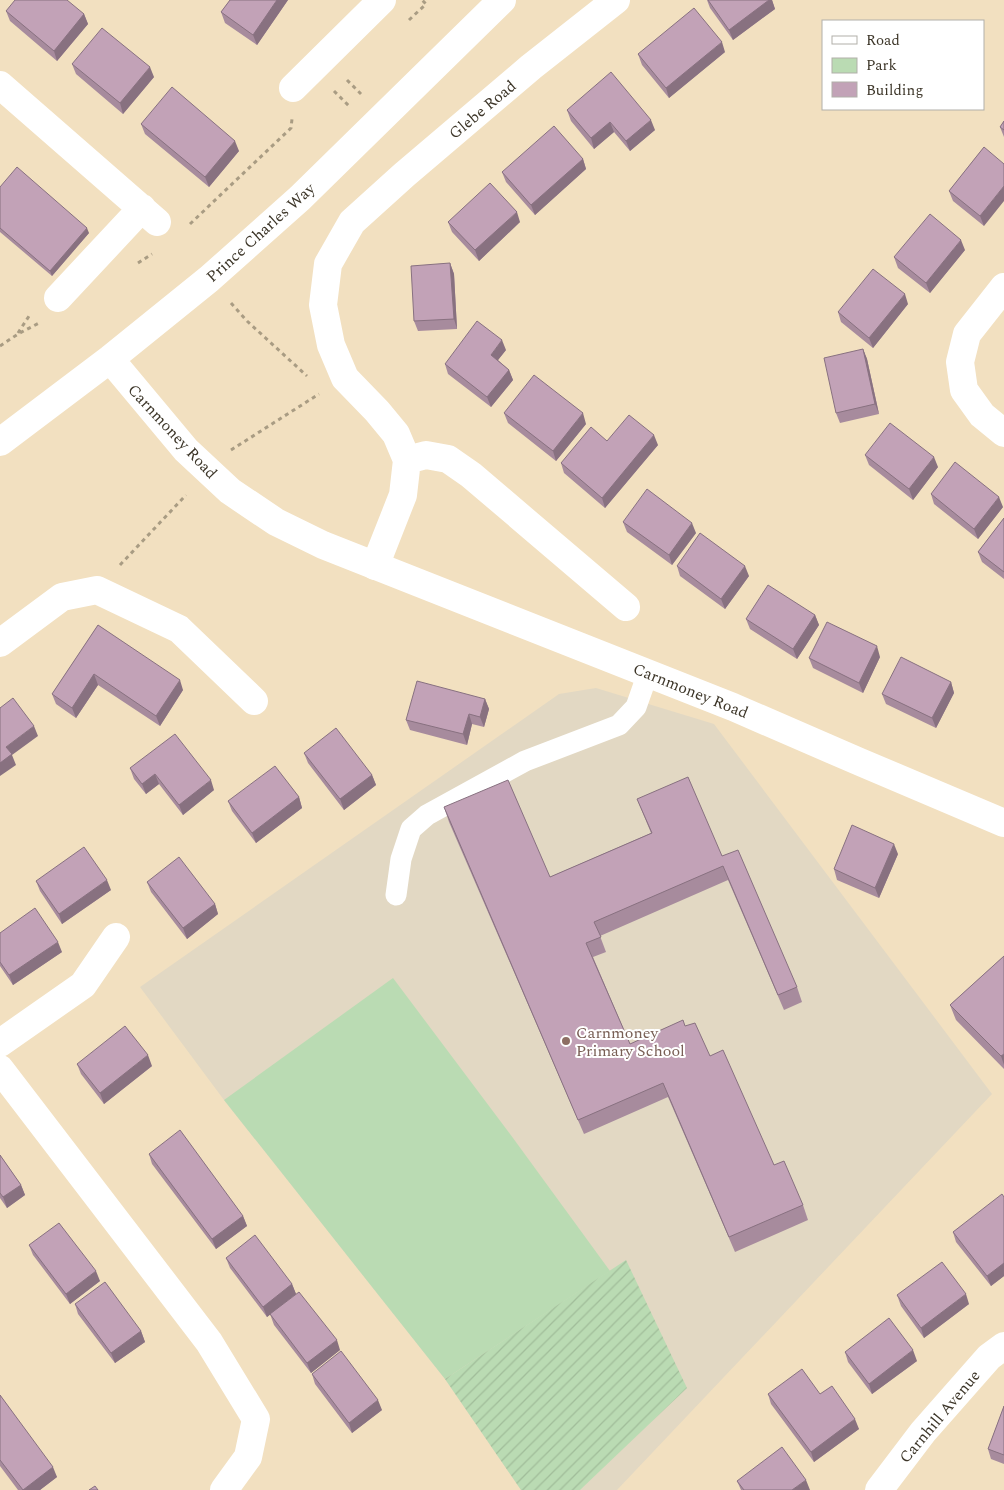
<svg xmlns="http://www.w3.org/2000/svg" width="1004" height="1490" font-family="Spectral,serif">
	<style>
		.education { fill: #e2d8c3 }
		.park { fill: #badbb3 }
		.garden { fill: url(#garden-furrows) }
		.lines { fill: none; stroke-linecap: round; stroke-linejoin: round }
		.path { stroke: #a99c83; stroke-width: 3; stroke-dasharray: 4 4; stroke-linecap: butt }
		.service { stroke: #fff; stroke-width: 21 }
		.minor { stroke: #fff; stroke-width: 28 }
		.tertiary { stroke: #fff; stroke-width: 28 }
		.wall { fill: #a78b9d }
		.shaded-wall { fill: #887180 }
		.building { fill: #c2a2b7; stroke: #887180 }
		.education-dot { fill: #8d6e63; stroke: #fff; stroke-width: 2 }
		.labels { text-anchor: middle; stroke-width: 4; stroke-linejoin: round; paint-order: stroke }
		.street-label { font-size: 16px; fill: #3d3629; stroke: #fff }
		.education-label { font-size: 16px; fill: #785e54; stroke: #fff; text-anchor: start }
	</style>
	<defs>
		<pattern id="garden-furrows" width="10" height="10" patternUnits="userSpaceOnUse" patternTransform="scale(1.25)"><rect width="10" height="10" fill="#badbb3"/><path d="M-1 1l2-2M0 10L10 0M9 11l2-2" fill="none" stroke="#a1bd9a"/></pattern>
	</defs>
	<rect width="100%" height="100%" fill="#f2e0c0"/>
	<path class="education" d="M 596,688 L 714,724 L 992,1094 L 617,1490 L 521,1490 L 445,1379 L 224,1100 L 140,987 L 559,694 Z"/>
	<path class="park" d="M 393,978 L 513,1138 L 610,1271 L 445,1379 L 224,1100 Z"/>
	<path class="garden" d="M 626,1260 L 687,1388 L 580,1490 L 521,1490 L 445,1379 Z"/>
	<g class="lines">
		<path class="path" d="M 409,20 L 426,4 L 422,0
			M 347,80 L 361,94
			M 334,91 L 349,106
			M 190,224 L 291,128 L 292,119
			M 138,263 L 152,254
			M 231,303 L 247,321 L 307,376
			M 18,333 L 31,313
			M 0,346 L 18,334 L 39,323
			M 231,450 L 319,394
			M 120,565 L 186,495"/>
		<path class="service" d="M 396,895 L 401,859 L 411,829 L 427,815 L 525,761 L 619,725 L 636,707 L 648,673"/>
		<path class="minor" d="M 0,85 L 157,222
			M 293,88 L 382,0
			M 1004,287 L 967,334 L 960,362 L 964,390 L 982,415 L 1004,433
			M 58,298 L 142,208
			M 407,460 L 426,455 L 448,459 L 471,475 L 626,607
			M 375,566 L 403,495 L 407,460 L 396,434 L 377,411 L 345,378 L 331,345 L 323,305 L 328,264 L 352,222 L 404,175 L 531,67 L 616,0
			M 0,643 L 62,597 L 97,590 L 179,629 L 254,701
			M 0,1043 L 83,985 L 116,937
			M 0,1069 L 209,1342 L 256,1419 L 248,1457 L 224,1490
			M 879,1490 L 923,1432 L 989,1357 L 1004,1346"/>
		<path class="tertiary" d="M 110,359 L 186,450 L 230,491 L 276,522 L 323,545 L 733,707 L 860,762 L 1004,823
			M 0,442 L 110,359 L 209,279 L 300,198 L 502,0"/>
	</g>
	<path class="wall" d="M 230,0 L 288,0 L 257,45 L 225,23 L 221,12 Z
		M 707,0 L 772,0 L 775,9 L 733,40 L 710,8 Z
		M 6,11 L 84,14 L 88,24 L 57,61 L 10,21 Z
		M 725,52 L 669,98 L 642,65 L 638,54 Z
		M 72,64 L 154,77 L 123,114 L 76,74 Z
		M 567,110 L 655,130 L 630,151 L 614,132 L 594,149 L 571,121 Z
		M 1004,121 L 1004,137 L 1000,127 Z
		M 141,124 L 239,151 L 209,187 L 145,134 Z
		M 984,147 L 984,226 L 953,201 L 949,191 Z
		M 583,159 L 586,169 L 535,215 L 506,182 L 502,172 Z
		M 0,187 L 89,233 L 52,276 L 0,232 Z
		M 448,222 L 520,222 L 479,261 L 452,232 Z
		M 965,250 L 930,293 L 898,268 L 894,257 Z
		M 450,263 L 454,274 L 457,329 L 418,331 L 414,321 Z
		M 908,304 L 873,348 L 841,322 L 838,312 Z
		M 863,349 L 867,359 L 879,414 L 840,423 L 836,413 Z
		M 506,350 L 498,360 L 509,370 L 513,380 L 491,407 L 448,374 L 445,364 Z
		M 504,413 L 586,424 L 556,461 L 508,423 Z
		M 607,441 L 658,445 L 605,508 L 564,473 L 561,463 Z
		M 865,455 L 938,467 L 913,500 L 869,465 Z
		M 931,494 L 1003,507 L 978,539 L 934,504 Z
		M 1004,518 L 1004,579 L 982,562 L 978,552 Z
		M 623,522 L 696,533 L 672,565 L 627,532 Z
		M 677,566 L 749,576 L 725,609 L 680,576 Z
		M 815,615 L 819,625 L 797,659 L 750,629 L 746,619 Z
		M 98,625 L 183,690 L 160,726 L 98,685 L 76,718 L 56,704 L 52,694 Z
		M 880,657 L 863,693 L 813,668 L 809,658 Z
		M 951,682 L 954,693 L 936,728 L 886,704 L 882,694 Z
		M 485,699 L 489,709 L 484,727 L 472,724 L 467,745 L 410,730 L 406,720 Z
		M 304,753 L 372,775 L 376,785 L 344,810 L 308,763 Z
		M 130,768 L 214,790 L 183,815 L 159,784 L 146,794 L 134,779 Z
		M 299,797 L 302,808 L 256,843 L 232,811 L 228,801 Z
		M 637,799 L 722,856 L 797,987 L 802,1002 L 784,1010 L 728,880 L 600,936 L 606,952 L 593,957 L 630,1044 L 685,1026 L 710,1056 L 774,1165 L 803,1205 L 808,1220 L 735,1252 L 668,1097 L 584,1134 L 449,822 L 444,807 L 550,877 L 651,833 Z
		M 898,854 L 879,898 L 837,880 L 834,869 Z
		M 36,881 L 111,890 L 62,924 L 40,891 Z
		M 147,882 L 215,904 L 218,914 L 187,939 L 151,892 Z
		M 0,933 L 62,952 L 13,985 L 0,966 Z
		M 1004,956 L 1004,1069 L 956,1020 L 950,1005 Z
		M 77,1064 L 152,1066 L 104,1104 L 81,1074 Z
		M 149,1154 L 243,1216 L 247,1226 L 216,1249 L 152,1164 Z
		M 0,1155 L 21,1185 L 25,1195 L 7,1208 L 0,1198 Z
		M 1004,1197 L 1004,1276 L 991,1286 L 956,1242 L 953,1232 Z
		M 29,1245 L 100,1281 L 70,1304 L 33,1255 Z
		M 226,1258 L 292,1284 L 296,1294 L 267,1317 L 230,1268 Z
		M 897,1295 L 969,1304 L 924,1338 L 901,1306 Z
		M 75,1304 L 141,1331 L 145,1342 L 115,1363 L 78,1314 Z
		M 270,1314 L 340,1350 L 311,1373 L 274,1325 Z
		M 845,1352 L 917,1361 L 872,1394 L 848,1362 Z
		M 312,1374 L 382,1410 L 352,1433 L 315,1384 Z
		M 768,1394 L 820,1394 L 859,1429 L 814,1462 L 771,1404 Z
		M 0,1395 L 57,1477 L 40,1490 L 18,1490 L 0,1466 Z
		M 1004,1406 L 1004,1464 L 991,1459 L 988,1449 Z
		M 737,1481 L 810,1490 L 741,1490 Z"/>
	<path class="shaded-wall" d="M 277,0 L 288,0 L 257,45 L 253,35 Z
		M 769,0 L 772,0 L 775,9 L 733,40 L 729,30 Z
		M 84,14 L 88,24 L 57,61 L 54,51 Z
		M 722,42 L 725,52 L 669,98 L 666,88 Z
		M 150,67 L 154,77 L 123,114 L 120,103 Z
		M 651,120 L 655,130 L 630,151 L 626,141 Z
		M 610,122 L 614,132 L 594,149 L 591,138 Z
		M 235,141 L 239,151 L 209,187 L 205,177 Z
		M 583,159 L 586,169 L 535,215 L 531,205 Z
		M 1004,186 L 1004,201 L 984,226 L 980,216 Z
		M 517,212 L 520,222 L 479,261 L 475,250 Z
		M 87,228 L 89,233 L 52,276 L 50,271 Z
		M 961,240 L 965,250 L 930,293 L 926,283 Z
		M 450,263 L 454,274 L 457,329 L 454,319 Z
		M 905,294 L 908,304 L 873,348 L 869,338 Z
		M 502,340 L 506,350 L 494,365 L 491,355 Z
		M 863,349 L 867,359 L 879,414 L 875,404 Z
		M 509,370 L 513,380 L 491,407 L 487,397 Z
		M 583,413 L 586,424 L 556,461 L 553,451 Z
		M 654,435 L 658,445 L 605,508 L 602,498 Z
		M 934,457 L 938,467 L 913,500 L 909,489 Z
		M 999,497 L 1003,507 L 978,539 L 974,529 Z
		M 692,523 L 696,533 L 672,565 L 669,555 Z
		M 745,566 L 749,576 L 725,609 L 721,599 Z
		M 815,615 L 819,625 L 797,659 L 793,649 Z
		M 877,646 L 880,657 L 863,693 L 859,683 Z
		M 94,674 L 98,685 L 76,718 L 72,708 Z
		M 180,680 L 183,690 L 160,726 L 156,716 Z
		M 951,682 L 954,693 L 936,728 L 932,718 Z
		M 485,699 L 489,709 L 484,727 L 480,717 Z
		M 469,714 L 472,724 L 467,745 L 463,734 Z
		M 34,726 L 38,736 L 12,755 L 16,765 L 0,776 L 0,763 L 6,747 Z
		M 155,774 L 159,784 L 146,794 L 142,784 Z
		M 372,775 L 376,785 L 344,810 L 340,799 Z
		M 211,780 L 214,790 L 183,815 L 179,805 Z
		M 299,797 L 302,808 L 256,843 L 252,833 Z
		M 894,844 L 898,854 L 879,898 L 875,888 Z
		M 107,880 L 111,890 L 62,924 L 59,914 Z
		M 215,904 L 218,914 L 187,939 L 183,928 Z
		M 58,942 L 62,952 L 13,985 L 9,975 Z
		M 1004,1054 L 1004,1065 L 1001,1056 Z
		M 148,1055 L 152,1066 L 104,1104 L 100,1093 Z
		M 21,1185 L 25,1195 L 7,1208 L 3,1197 Z
		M 243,1216 L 247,1226 L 216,1249 L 212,1239 Z
		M 1004,1263 L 1004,1276 L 991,1286 L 987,1276 Z
		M 96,1271 L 100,1281 L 70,1304 L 66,1294 Z
		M 292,1284 L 296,1294 L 267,1317 L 263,1307 Z
		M 966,1294 L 969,1304 L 924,1338 L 921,1328 Z
		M 141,1331 L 145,1342 L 115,1363 L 111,1353 Z
		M 337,1340 L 340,1350 L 311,1373 L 307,1363 Z
		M 913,1350 L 917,1361 L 872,1394 L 869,1384 Z
		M 378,1400 L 382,1410 L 352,1433 L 349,1423 Z
		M 855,1419 L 859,1429 L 814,1462 L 811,1452 Z
		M 53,1467 L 57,1477 L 40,1490 L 23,1490 Z
		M 806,1480 L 810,1490 L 792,1490 Z"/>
	<path class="building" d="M 15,0 L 67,0 L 84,14 L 54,51 L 6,11 Z
		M 230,0 L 277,0 L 253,35 L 221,12 Z
		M 708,0 L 769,0 L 729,30 Z
		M 694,8 L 722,42 L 666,88 L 638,54 Z
		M 102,28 L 150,67 L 120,103 L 72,64 Z
		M 611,72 L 651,120 L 626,141 L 610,122 L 591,138 L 567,110 Z
		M 172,87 L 235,141 L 205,177 L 141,124 Z
		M 1004,121 L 1004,130 L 1000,127 Z
		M 554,126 L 583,159 L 531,205 L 502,172 Z
		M 984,147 L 1004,164 L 1004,186 L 980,216 L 949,191 Z
		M 17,167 L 87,228 L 50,271 L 0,228 L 0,187 Z
		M 490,183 L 517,212 L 475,250 L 448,222 Z
		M 930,214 L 961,240 L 926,283 L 894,257 Z
		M 450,263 L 454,319 L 414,321 L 411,266 Z
		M 873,269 L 905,294 L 869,338 L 838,312 Z
		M 477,321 L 502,340 L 491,355 L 509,370 L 487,397 L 445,364 Z
		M 863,349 L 875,404 L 836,413 L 824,358 Z
		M 534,375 L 583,413 L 553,451 L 504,413 Z
		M 629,415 L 654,435 L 602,498 L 561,463 L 591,427 L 607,441 Z
		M 890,423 L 934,457 L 909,489 L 865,455 Z
		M 955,462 L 999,497 L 974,529 L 931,494 Z
		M 647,489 L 692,523 L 669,555 L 623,522 Z
		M 1004,518 L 1004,572 L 978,552 Z
		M 700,533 L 745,566 L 721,599 L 677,566 Z
		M 768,585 L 815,615 L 793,649 L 746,619 Z
		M 827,622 L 877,646 L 859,683 L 809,658 Z
		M 98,625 L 180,680 L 156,716 L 94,674 L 72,708 L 52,694 Z
		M 901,657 L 951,682 L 932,718 L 882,694 Z
		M 417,681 L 485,699 L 480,717 L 469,714 L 463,734 L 406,720 Z
		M 13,698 L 34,726 L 6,747 L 12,754 L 0,763 L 0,708 Z
		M 336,728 L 372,775 L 340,799 L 304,753 Z
		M 175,734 L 211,780 L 179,805 L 155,774 L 142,784 L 130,768 Z
		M 275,766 L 299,797 L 252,833 L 228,801 Z
		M 688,777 L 722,856 L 738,850 L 797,987 L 778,995 L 723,866 L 594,922 L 601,937 L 586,943 L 630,1044 L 683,1020 L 685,1026 L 695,1023 L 710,1056 L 723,1050 L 774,1165 L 784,1161 L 803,1205 L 729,1237 L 663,1083 L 578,1120 L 444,807 L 508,780 L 550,877 L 652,833 L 637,799 Z
		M 852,825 L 894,844 L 875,888 L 834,869 Z
		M 84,847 L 107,880 L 59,914 L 36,881 Z
		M 179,857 L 215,904 L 183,928 L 147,882 Z
		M 35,908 L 58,942 L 9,975 L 0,962 L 0,933 Z
		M 1004,956 L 1004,1054 L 1001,1056 L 950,1005 Z
		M 125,1026 L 148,1055 L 100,1093 L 77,1064 Z
		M 180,1130 L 243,1216 L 212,1239 L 149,1154 Z
		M 0,1155 L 21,1185 L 3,1197 L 0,1193 Z
		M 1002,1194 L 1004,1197 L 1004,1263 L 987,1276 L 953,1232 Z
		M 59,1223 L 96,1271 L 66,1294 L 29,1245 Z
		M 255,1235 L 292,1284 L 263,1307 L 226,1258 Z
		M 942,1262 L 966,1294 L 921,1328 L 897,1295 Z
		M 105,1282 L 141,1331 L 111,1353 L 75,1304 Z
		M 299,1292 L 337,1340 L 307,1363 L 270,1314 Z
		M 889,1318 L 913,1350 L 869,1384 L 845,1352 Z
		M 341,1351 L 378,1400 L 349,1423 L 312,1374 Z
		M 802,1369 L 820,1394 L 832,1386 L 855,1419 L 811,1452 L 768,1394 Z
		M 0,1395 L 53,1467 L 23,1490 L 0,1460 Z
		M 1004,1406 L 1004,1455 L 988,1449 Z
		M 782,1447 L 806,1480 L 792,1490 L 744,1490 L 737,1481 Z
		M 95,1486 L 98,1490 L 89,1490 Z"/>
	<circle class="education-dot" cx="566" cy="1041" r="5"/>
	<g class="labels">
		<g class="street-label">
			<text transform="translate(482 109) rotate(-40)" y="6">Glebe Road</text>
			<text transform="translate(260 232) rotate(-42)" y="6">Prince Charles Way</text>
			<text transform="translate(173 431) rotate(47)" y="6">Carnmoney Road</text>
			<text transform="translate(691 690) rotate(22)" y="6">Carnmoney Road</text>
			<text transform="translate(939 1416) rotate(-50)" y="6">Carnhill Avenue</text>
		</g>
		<g class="education-label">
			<text x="576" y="1038">Carnmoney<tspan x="576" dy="18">Primary School</tspan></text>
		</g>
	</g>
	<rect x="822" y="20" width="162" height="90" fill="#ffffff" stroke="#b1afa9"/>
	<rect x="832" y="36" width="25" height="8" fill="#ffffff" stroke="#b1afa9"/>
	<text x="866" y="45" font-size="15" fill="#3d3629">Road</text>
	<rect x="832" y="58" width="25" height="15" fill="#badbb3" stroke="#b1afa9"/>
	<text x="866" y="70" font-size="15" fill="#3d3629">Park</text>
	<rect x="832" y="82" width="25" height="15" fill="#c2a2b7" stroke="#b1afa9"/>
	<text x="866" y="95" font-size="15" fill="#3d3629">Building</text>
</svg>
